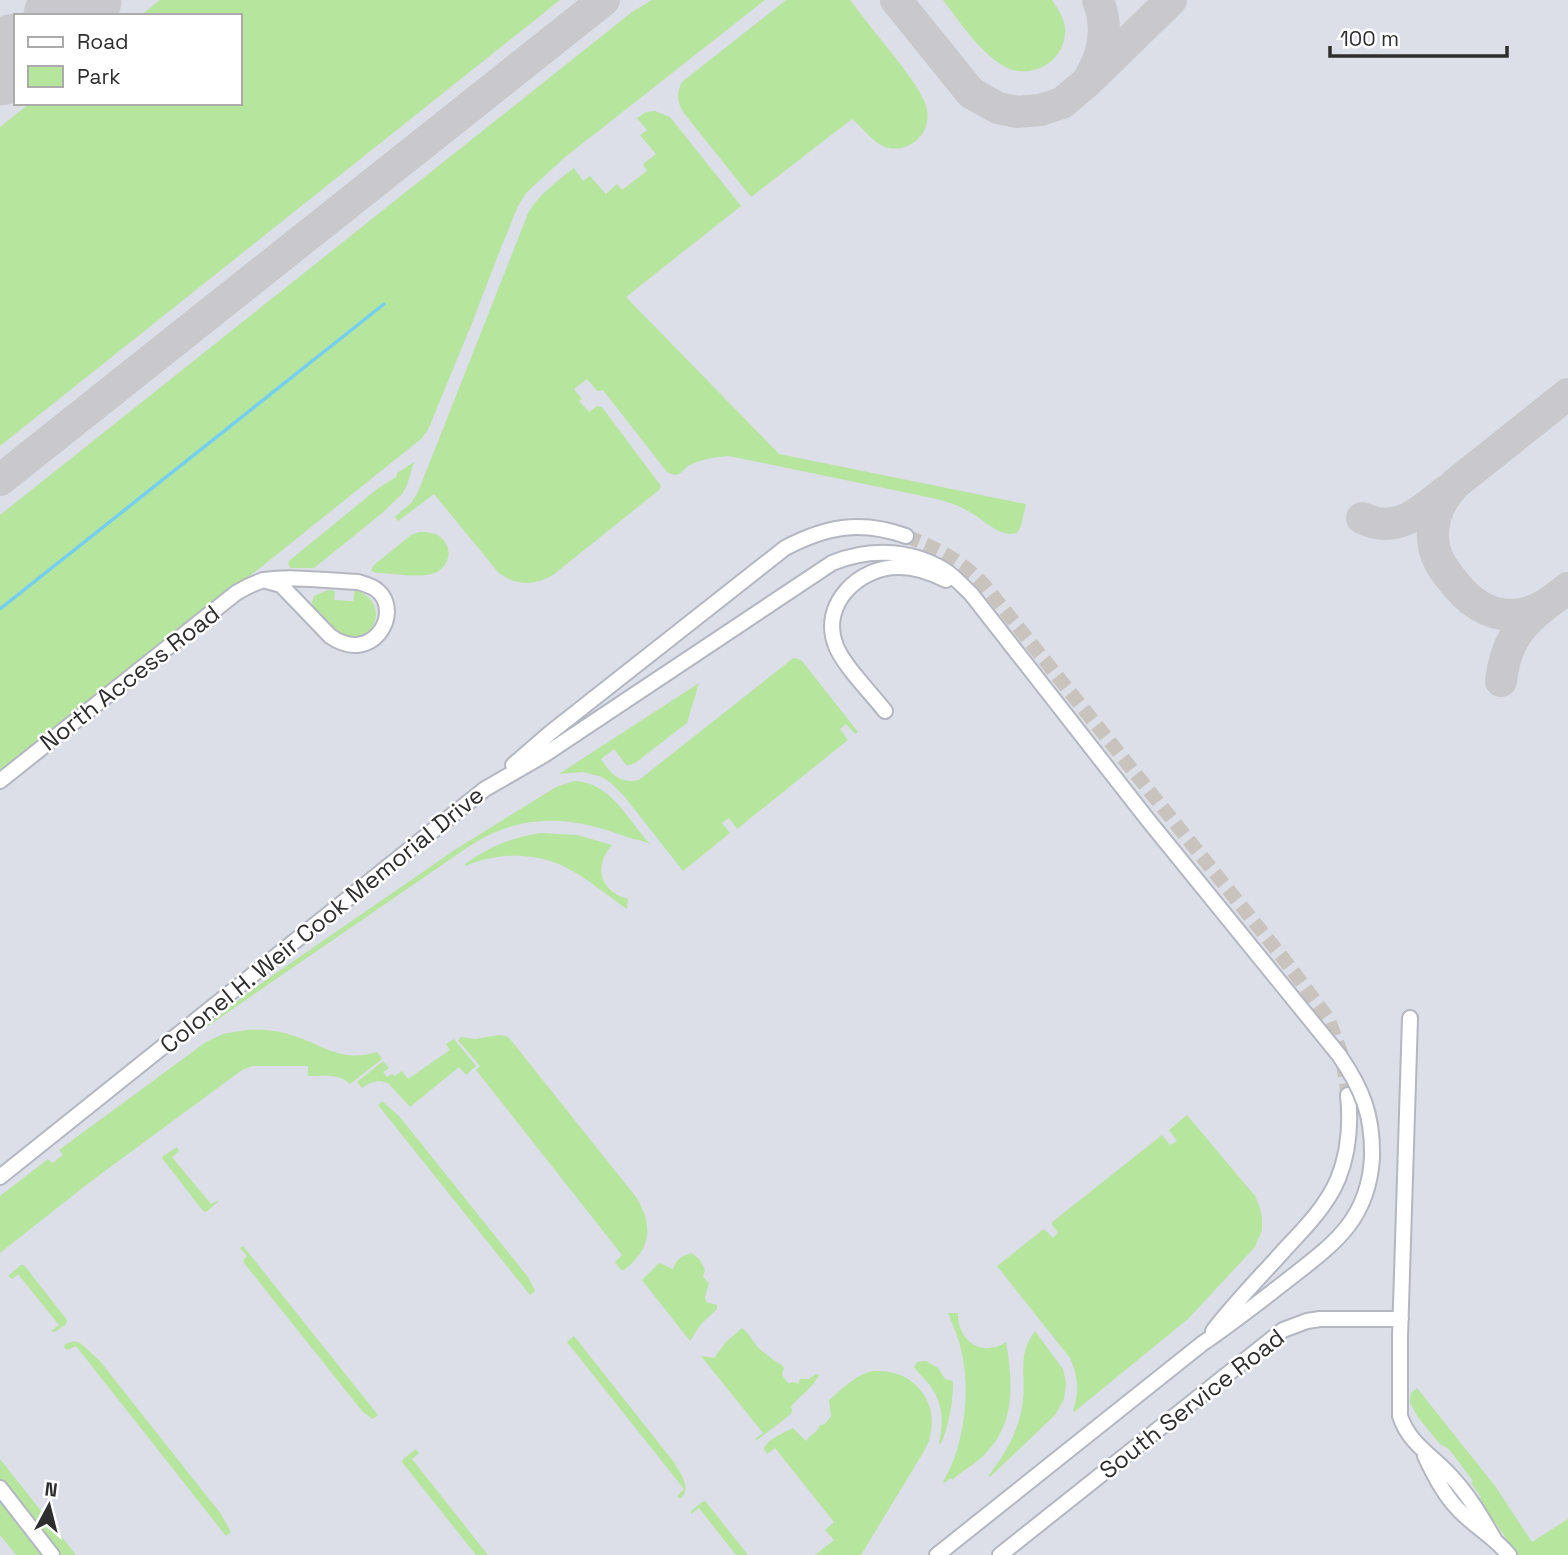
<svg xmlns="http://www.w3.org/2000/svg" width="1568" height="1555" font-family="'Space Grotesk',sans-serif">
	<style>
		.airport { fill: #dcdee8; fill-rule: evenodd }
		.green { fill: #b6e59e }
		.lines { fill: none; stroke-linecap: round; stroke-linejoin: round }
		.stream { stroke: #75cff0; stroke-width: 3.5 }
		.taxiway { stroke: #c9c8cc; stroke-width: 32 }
		.runway { stroke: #c9c8cc; stroke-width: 79 }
		.minor-tunnel { stroke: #c8c4bd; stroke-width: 14; stroke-dasharray: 14 7; stroke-linecap: butt }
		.minor-casing { stroke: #b4b7c1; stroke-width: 18 }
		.minor { stroke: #fff; stroke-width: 14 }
		.minor-bridge-casing { stroke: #b4b7c1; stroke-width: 18; stroke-linecap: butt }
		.minor-bridge { stroke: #fff; stroke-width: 14 }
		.labels { text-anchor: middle; stroke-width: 5; stroke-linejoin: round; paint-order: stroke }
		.street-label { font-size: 24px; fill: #2e2e2e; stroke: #fff }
	</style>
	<rect width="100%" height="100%" fill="#efe9e1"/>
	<path class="airport" d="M 0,0 L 1568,0 L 1568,1555 L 0,1555 ZM 16,16 L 240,16 L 240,103 L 16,103 Z"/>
	<path class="green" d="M 160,0 L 560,0 L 0,446 L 0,127 L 30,103 L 240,103 L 240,16 L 140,16 Z
		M 652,0 L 765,0 L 564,158 L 526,193 L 518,206 L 499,253 L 472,323 L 428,430 L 421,439 L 260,568 L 171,635 L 0,773 L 0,515 L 632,12 Z
		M 786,0 L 850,0 C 864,19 879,37 894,56 C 905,71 920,88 926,106 C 934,131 910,155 885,147 C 873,143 862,127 852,119 L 751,197 L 683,112 C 677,101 676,94 682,82 Z
		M 943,0 L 1052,0 C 1058,9 1065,19 1065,30 C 1066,63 1028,82 1002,65 C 978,50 960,22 943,0 Z
		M 655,111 L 670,117 L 741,206 L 626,297 L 779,454 L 1026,504 L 1021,526 L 1017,533 C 999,538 984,519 968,511 C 958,505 948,502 937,499 L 729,456 C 715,457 701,459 688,466 C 685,468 682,472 679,474 C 674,476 672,474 667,472 L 603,390 L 597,391 L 587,379 L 574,389 L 582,399 L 579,401 L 589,412 L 597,406 L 602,407 L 661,486 L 659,490 L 553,575 C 534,586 515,586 498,572 L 434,494 L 398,521 L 395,517 L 412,502 L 418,492 L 529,211 C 541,193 557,181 574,168 L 583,181 L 590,176 L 606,194 L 617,184 L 622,190 L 647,171 L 643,164 L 656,154 L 640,135 L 647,130 L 637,118 L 646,112 Z
		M 414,462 L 407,485 L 402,494 L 381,514 L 314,568 L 291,568 L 288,564 L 289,561 L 377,489 L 396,477 L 397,473 Z
		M 419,532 C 426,532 434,532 440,537 C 455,548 449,570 431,574 C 419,578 391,573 377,573 L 371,571 L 374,565 L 411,535 Z
		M 328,590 L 335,591 L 334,600 L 353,601 L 355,590 C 392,602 374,645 347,636 C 334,631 323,616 313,607 L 312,602 L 314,596 Z
		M 796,658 L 802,661 L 858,732 L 855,734 L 846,724 L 840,729 L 848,740 L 737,829 L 729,818 L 722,823 L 730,833 L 683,871 L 624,796 L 610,782 L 602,777 L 583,772 L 559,774 L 699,683 L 687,723 L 635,763 L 627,766 L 614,749 L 601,759 C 611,774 619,784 639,780 L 792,659 Z
		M 574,781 C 611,782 627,819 650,844 C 641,839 633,840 624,836 C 568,815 519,813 468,847 L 208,1026 L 206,1025 L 256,987 L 456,849 L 556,787 Z
		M 541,833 L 577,835 L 612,845 C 593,867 600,891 628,899 L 627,909 C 607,895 588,879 567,868 C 537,852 497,852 466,866 L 465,864 C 489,847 512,837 541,833 Z
		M 246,1030 C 262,1029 278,1030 294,1036 C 326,1046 341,1063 377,1052 L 382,1059 L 350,1084 C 339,1073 323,1076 308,1076 L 308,1066 L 253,1066 L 242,1070 L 90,1182 L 0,1253 L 0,1196 L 48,1159 L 52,1163 L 63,1155 L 59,1150 L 206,1042 L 223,1034 Z
		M 499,1035 L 506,1036 L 510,1039 L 636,1197 C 654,1226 651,1249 624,1270 L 621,1270 L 615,1262 L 622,1255 L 476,1070 L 480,1066 L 458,1040 L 461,1037 L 475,1039 Z
		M 454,1039 L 476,1066 L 466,1075 L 459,1067 L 410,1107 L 388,1083 C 378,1079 370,1082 362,1088 L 357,1082 L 383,1061 L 389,1068 L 383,1072 L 387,1077 L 392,1074 L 395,1076 L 402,1071 L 408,1079 L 450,1050 L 446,1044 Z
		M 382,1101 L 399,1116 L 528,1277 L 535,1291 L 530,1295 L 378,1105 Z
		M 1187,1115 L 1255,1196 L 1259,1205 L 1262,1217 L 1262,1230 L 1255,1247 L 1188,1319 L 1074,1412 L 1073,1410 C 1080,1392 1078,1376 1070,1358 L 997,1266 L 1044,1229 L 1053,1238 L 1058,1233 L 1051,1223 L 1162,1135 L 1170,1145 L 1177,1141 L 1169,1130 Z
		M 177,1147 L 179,1151 L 172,1157 L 211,1204 L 219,1200 L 218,1202 L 206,1212 L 203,1211 L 162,1158 L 163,1156 Z
		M 243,1246 L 378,1415 L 372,1419 L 362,1411 L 244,1263 L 243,1260 L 247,1256 L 240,1248 Z
		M 692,1253 L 700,1260 L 705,1270 L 703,1277 L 709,1283 L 705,1297 L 706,1302 L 717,1305 L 717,1309 L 701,1324 L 690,1341 L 642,1280 L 659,1263 L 673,1269 C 677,1259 681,1256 692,1253 Z
		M 21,1265 L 24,1265 L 67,1320 L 66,1324 L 55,1332 L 51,1331 L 59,1325 L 18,1274 L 12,1279 L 8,1276 Z
		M 948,1313 L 958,1313 C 957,1341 982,1358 1006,1342 C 1013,1382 1016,1425 983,1456 C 974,1465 962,1471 952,1480 L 951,1478 L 944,1483 L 943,1482 C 965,1445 971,1391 961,1349 C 958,1337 953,1325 948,1313 Z
		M 742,1328 C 749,1333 751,1339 756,1345 C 765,1355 773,1359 783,1366 L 784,1368 L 782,1375 L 788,1383 L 795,1382 L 798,1384 L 800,1379 L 809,1379 L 816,1374 L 819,1375 C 813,1388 800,1395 791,1407 L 792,1410 L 791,1414 L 757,1440 L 755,1439 L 763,1433 L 701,1356 L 714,1358 L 726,1342 Z
		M 1035,1331 L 1063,1369 L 1066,1383 L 1064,1399 L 1055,1415 L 990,1477 L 989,1475 C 1006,1453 1020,1429 1023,1400 C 1026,1373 1017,1355 1035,1331 Z
		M 574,1336 L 673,1461 C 680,1473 693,1489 680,1499 L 677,1496 L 684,1489 L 567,1342 Z
		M 74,1341 L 80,1343 L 99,1360 L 221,1514 L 231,1532 L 226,1536 L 76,1346 L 67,1350 L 64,1347 L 65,1344 Z
		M 926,1361 L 938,1368 L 945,1379 L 953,1381 C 953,1403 949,1423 941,1444 L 939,1443 C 944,1422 943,1402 929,1384 C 924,1378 918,1373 914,1367 L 917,1362 Z
		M 873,1371 C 892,1370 909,1375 921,1391 C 930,1402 934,1417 931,1432 C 929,1446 919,1459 912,1471 C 895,1499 878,1527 861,1555 L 815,1555 L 834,1540 L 825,1530 L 834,1522 L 775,1448 L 767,1454 L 764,1449 C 767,1439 784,1433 793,1428 L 806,1441 C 811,1434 817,1433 820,1425 L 825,1424 L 831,1416 L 829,1400 C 843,1389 854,1375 873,1371 Z
		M 1417,1388 L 1495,1486 L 1532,1542 L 1568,1519 L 1568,1555 L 1518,1555 L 1479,1500 L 1481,1497 L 1471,1483 L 1473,1481 L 1449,1449 L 1440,1444 L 1417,1416 L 1410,1402 L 1411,1393 Z
		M 416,1449 L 419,1453 L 412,1459 L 488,1555 L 476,1555 L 402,1462 L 403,1459 Z
		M 0,1459 L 76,1555 L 61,1555 L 0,1479 Z
		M 0,1496 L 47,1555 L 16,1555 L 0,1535 Z
		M 705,1501 L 706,1502 L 748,1555 L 736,1555 L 699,1508 L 691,1514 L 691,1511 L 702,1502 Z"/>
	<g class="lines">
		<path class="stream" d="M 0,609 L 384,304"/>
		<path class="taxiway" d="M 896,0 L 971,93 L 998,108 L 1017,112 L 1040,110 L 1062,103 L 1087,82 L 1171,0
			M 1091,75 C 1105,51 1108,26 1098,0
			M 1568,394 L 1455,484 C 1441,499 1432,516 1433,537 C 1433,552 1440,565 1449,576 C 1467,601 1489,619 1521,614 C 1540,611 1554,599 1568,588
			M 0,480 L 604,0
			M 1362,518 C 1397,535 1420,512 1446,491
			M 1501,681 C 1505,646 1517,627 1544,606"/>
		<path class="runway" d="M 63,16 L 82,0
			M 0,66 L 16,53"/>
		<path class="minor-tunnel" d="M 906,536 C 938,549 963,561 986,587 L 1283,958 L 1328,1018 L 1341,1052 L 1348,1095"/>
		<defs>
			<path id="minor" d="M 885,711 C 872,694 843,665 836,646 C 819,604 860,566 900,567 C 916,567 932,573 946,580
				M 513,765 L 550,733 L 785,548 C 827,526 861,520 906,536
				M 0,781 L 236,593 C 244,588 252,584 261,581 C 286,575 331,581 358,582 C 365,584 373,586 378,591 C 403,613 372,666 330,636 L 281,585 L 263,580
				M 1410,1018 L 1400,1337 L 1400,1416 C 1408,1441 1428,1453 1446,1471 C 1466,1491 1480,1514 1494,1539
				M 0,1177 L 485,789 L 544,755 L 832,563 C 868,548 909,549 943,569 C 954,576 963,586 972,595
				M 1213,1331 C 1235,1302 1262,1275 1287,1247 C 1306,1227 1327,1205 1338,1179 C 1349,1152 1351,1124 1348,1095
				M 1425,1456 C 1435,1477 1446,1499 1464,1515 C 1480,1530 1494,1537 1509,1555
				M 0,1488 L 52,1555
				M 937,1555 L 1203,1343 C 1231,1324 1258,1303 1285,1282 C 1332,1245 1368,1222 1372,1158
				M 1000,1555 L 1283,1330 L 1307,1321 L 1320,1319 L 1401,1319"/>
		</defs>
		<use href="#minor" class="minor-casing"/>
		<use href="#minor" class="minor"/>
		<defs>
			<path id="minor-bridge" d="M 972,595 L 1148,820 L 1339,1055 C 1363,1090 1373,1116 1372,1158"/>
		</defs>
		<use href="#minor-bridge" class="minor-bridge-casing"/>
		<use href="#minor-bridge" class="minor-bridge"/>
	</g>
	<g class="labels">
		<g class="street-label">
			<text transform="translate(130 678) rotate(-38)" y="8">North Access Road</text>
			<text transform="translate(322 920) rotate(-39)" y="8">Colonel H. Weir Cook Memorial Drive</text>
			<text transform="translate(1192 1404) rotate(-38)" y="8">South Service Road</text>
		</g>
	</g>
	<rect x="14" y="14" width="228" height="91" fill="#ffffff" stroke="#ababab" stroke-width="2"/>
	<rect x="28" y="37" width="35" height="10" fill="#ffffff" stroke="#ababab" stroke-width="2"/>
	<text x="77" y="49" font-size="21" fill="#2e2e2e">Road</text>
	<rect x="28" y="66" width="35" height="21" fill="#b6e59e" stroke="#ababab" stroke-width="2"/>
	<text x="77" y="84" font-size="21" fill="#2e2e2e">Park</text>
	<g transform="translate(49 1506) rotate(7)" stroke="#ffffff" stroke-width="5" paint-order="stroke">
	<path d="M0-5L12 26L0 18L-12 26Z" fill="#2e2e2e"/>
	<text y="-10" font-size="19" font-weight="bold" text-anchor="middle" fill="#2e2e2e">N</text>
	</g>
	<path d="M1330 46v10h177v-10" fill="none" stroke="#2e2e2e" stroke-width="3.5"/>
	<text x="1340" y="46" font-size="21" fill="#2e2e2e" stroke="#ffffff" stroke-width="5" paint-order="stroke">100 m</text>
</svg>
